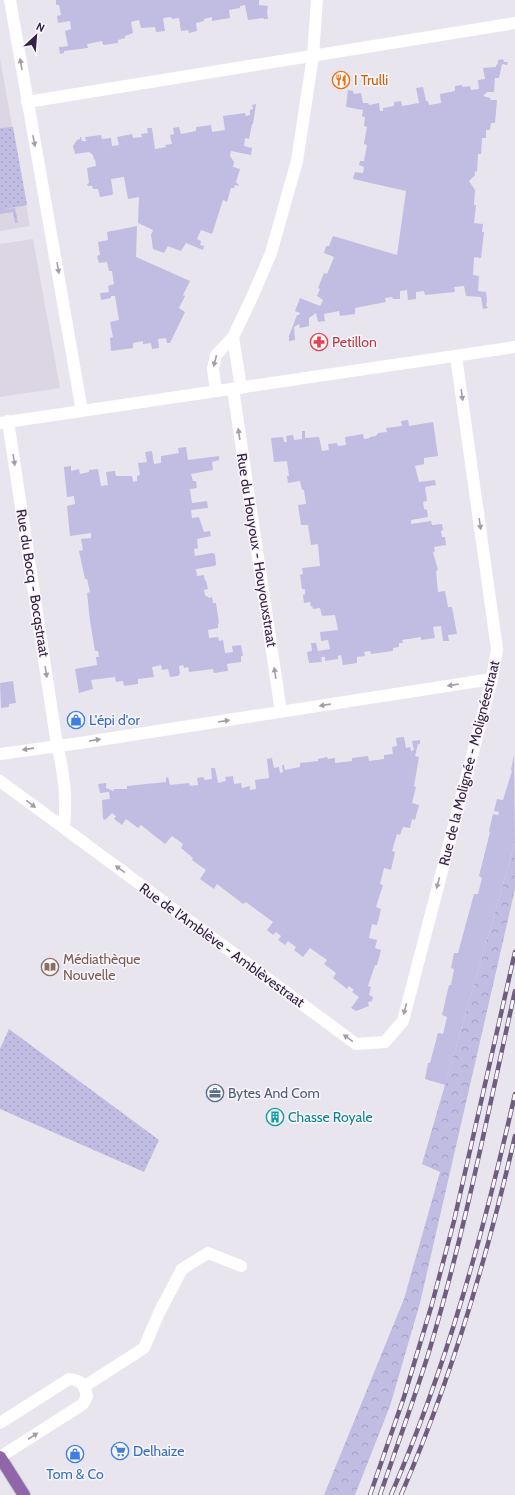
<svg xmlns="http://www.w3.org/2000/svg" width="515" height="1495" font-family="Cabin,sans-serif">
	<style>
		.built { fill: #dcd6e4 }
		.grass { fill: url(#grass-tufts) }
		.forest { fill: url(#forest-crowns) }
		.park { fill: url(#park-dots) }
		.garden { fill: #c1bce2 }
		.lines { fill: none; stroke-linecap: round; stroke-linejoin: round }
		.major-casing { stroke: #c7c1cb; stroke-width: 14 }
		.minor { stroke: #fff; stroke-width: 12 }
		.major { stroke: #8e66a9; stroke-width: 12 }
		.rail-casing { stroke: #715d7f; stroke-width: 4.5 }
		.rail { stroke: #f8f6fb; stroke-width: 3; stroke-dasharray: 9; stroke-linecap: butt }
		.oneway { fill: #a59cab }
		.labels { text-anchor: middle; stroke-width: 3; stroke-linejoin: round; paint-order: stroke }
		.food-label { font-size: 14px; fill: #c56008; stroke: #f8f6fb; text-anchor: start }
		.health-label { font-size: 14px; fill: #be3a42; stroke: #f8f6fb; text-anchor: start }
		.street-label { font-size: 14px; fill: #362244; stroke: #f8f6fb }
		.shop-label { font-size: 14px; fill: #366cbe; stroke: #f8f6fb; text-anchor: start }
		.education-label { font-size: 14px; fill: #785e54; stroke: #f8f6fb; text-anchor: start }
		.service-label { font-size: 14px; fill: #4e5e75; stroke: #f8f6fb; text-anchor: start }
		.culture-label { font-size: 14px; fill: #0d838f; stroke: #f8f6fb; text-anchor: start }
	</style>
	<defs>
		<pattern id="grass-tufts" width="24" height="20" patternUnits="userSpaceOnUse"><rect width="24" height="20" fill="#c1bce2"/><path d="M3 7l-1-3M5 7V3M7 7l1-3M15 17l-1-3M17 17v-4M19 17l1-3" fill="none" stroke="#a6a1c3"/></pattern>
		<pattern id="forest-crowns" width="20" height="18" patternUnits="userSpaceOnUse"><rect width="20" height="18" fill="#c1bce2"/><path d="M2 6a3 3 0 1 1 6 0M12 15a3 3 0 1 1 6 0" fill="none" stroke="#a6a1c3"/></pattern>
		<pattern id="park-dots" width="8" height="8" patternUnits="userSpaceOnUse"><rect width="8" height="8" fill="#c1bce2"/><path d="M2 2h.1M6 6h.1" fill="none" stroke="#a6a1c3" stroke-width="1.8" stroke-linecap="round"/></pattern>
	</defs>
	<rect width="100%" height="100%" fill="#e9e5ef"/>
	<path class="built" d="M 0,58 L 30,226 L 0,231 Z
		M 33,239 L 60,388 L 0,397 L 0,244 Z"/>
	<path class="grass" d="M 15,208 L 18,223 L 15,223 L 13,212 L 0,214 L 0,210 Z"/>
	<path class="forest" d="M 515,843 L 515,889 L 420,1303 L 390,1406 L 355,1495 L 324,1495 L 404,1299 L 440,1172 L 422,1164 Z"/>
	<path class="park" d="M 13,127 L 27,205 L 0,210 L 0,128 Z
		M 9,1029 L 159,1140 L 144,1172 L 0,1109 L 0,1049 Z"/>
	<path class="garden" d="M 56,0 L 259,0 L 259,5 L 268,6 L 267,11 L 268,19 L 264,19 L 263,18 L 248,20 L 245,5 L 240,6 L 240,8 L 229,10 L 230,18 L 212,21 L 212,17 L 204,19 L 204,21 L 196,23 L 197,31 L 189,33 L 188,30 L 181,31 L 179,18 L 172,19 L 171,17 L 163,18 L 165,31 L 156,32 L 155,27 L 141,28 L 139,20 L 131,22 L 133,33 L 125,36 L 125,38 L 118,40 L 118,43 L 103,45 L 102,41 L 87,44 L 88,48 L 64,51 L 64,53 L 60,54 L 59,47 L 68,46 L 65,31 L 71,29 L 70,21 L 58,23 L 57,16 L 61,15 L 59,5 L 56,5 Z
		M 503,59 L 504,62 L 508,62 L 507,65 L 502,64 L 499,78 L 495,78 L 494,92 L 487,92 L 483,96 L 490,98 L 491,100 L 497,100 L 495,123 L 491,123 L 490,130 L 486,130 L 486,138 L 482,138 L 481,154 L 478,154 L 477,172 L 475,171 L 475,175 L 469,181 L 475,190 L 474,205 L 476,205 L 474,223 L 483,224 L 482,232 L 484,232 L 481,258 L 474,257 L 473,275 L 479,276 L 478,291 L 486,292 L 487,301 L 486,305 L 488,308 L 483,309 L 481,297 L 466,296 L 464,286 L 454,287 L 455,292 L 425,295 L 424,291 L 416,292 L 416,299 L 408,300 L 407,290 L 400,291 L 400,299 L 393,299 L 392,297 L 385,298 L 386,302 L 355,308 L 355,314 L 340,316 L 339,311 L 324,314 L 325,321 L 318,322 L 316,313 L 309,318 L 309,326 L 300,328 L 299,324 L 294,327 L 295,340 L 289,341 L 289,336 L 297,315 L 299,315 L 300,313 L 295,311 L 300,298 L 320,306 L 323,300 L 317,296 L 320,289 L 318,288 L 324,273 L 327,274 L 334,257 L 324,253 L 326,246 L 329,246 L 333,236 L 397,255 L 406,191 L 353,179 L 355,172 L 363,173 L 364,167 L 359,165 L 360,161 L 364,161 L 367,145 L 364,144 L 367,127 L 364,126 L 365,117 L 362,116 L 363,110 L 346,107 L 348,90 L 353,91 L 354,94 L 361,93 L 363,103 L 368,103 L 369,105 L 379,103 L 380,111 L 383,111 L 383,108 L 394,106 L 394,102 L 401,101 L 402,106 L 419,103 L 416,88 L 423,87 L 426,101 L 428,101 L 429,105 L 441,103 L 440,94 L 455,91 L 455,86 L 462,85 L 463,87 L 470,86 L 471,90 L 479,89 L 478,80 L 485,79 L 483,68 L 496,67 L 496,65 L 498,64 L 498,60 Z
		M 256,104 L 253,124 L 252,124 L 249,139 L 245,138 L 244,146 L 252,148 L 251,155 L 231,151 L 230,156 L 234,162 L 233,167 L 240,169 L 236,182 L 239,185 L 239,186 L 235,185 L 234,188 L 231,188 L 227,202 L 223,200 L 212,234 L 201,230 L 197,239 L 201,241 L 200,245 L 204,246 L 203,250 L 186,243 L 181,251 L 168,246 L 164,253 L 153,249 L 151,235 L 153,230 L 138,223 L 139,197 L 128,199 L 124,177 L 111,179 L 113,193 L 112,195 L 100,197 L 98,189 L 93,189 L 92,186 L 88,186 L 87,184 L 89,183 L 87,168 L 96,166 L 95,159 L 94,160 L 93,155 L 89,152 L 75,154 L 73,146 L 77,140 L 80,139 L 80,137 L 81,137 L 82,141 L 86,141 L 85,137 L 101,135 L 102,139 L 111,138 L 112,146 L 119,145 L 117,137 L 132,134 L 133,138 L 142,137 L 141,134 L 148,133 L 147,128 L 152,128 L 155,149 L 166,147 L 165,145 L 172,144 L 170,135 L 174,134 L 173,128 L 179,127 L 181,134 L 196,131 L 196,127 L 211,125 L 212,132 L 225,130 L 223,116 L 245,113 L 246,116 L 250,115 L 250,110 L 253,109 L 252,105 Z
		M 137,226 L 136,257 L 190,281 L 183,295 L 185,296 L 179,308 L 185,312 L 170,343 L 167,343 L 166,338 L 158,339 L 159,348 L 152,349 L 151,343 L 143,344 L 143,341 L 133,343 L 133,348 L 111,351 L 110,338 L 113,337 L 110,322 L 119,320 L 115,296 L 111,296 L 111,298 L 101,300 L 100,293 L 109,292 L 108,286 L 114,284 L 112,271 L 109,271 L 107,262 L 99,263 L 97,256 L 100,255 L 98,242 L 108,240 L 107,232 Z
		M 408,420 L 409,426 L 433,422 L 438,456 L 424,458 L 424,464 L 415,466 L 419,482 L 435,480 L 436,485 L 425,487 L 427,501 L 423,502 L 424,509 L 427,510 L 428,517 L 411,520 L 411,524 L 431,521 L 432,525 L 442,524 L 443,530 L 441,531 L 442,537 L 445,537 L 446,545 L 434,547 L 435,551 L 433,552 L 438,570 L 436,571 L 438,592 L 445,591 L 448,607 L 452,607 L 457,634 L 448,635 L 449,641 L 443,641 L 441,626 L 433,627 L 435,638 L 421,640 L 421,637 L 402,640 L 403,643 L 399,643 L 399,647 L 393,648 L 393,651 L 371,654 L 370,651 L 364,652 L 365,656 L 357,657 L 357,663 L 343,665 L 341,655 L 338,656 L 338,659 L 325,661 L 325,657 L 321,657 L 322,662 L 309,663 L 307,652 L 312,651 L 311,643 L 316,643 L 318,651 L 330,649 L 328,640 L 321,641 L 320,632 L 338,630 L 335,615 L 322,616 L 320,608 L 313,609 L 312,606 L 311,607 L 310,602 L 304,603 L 303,595 L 305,594 L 305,589 L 302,589 L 300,575 L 303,574 L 302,568 L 320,566 L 318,544 L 311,545 L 308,525 L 301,525 L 298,505 L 306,504 L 304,490 L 302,490 L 300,481 L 288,483 L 287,476 L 289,476 L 287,461 L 274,462 L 271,438 L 283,437 L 284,442 L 287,442 L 286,436 L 293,435 L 294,440 L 302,439 L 302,431 L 305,431 L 305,438 L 319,437 L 322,451 L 329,450 L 328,444 L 337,443 L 338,446 L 346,445 L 345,437 L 363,434 L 364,439 L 370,438 L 370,437 L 376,436 L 378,433 L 387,432 L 386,428 L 402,426 L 401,421 Z
		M 186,447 L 188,460 L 219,456 L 219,460 L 212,462 L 213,470 L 191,474 L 193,481 L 196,481 L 197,488 L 190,489 L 192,503 L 207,501 L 208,508 L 191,510 L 192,518 L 199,517 L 204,532 L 210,531 L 211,536 L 197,539 L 198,548 L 194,549 L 195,556 L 212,553 L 215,554 L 216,565 L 214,566 L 196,569 L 197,576 L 204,575 L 205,581 L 206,580 L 208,589 L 204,590 L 205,595 L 209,598 L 212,597 L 213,603 L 216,603 L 219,623 L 218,624 L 218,628 L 208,630 L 209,638 L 218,637 L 219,641 L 223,640 L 225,653 L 233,652 L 232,646 L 241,645 L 243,656 L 241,656 L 241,662 L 227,664 L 228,671 L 214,673 L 213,669 L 189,672 L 188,667 L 184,668 L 183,665 L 179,666 L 180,673 L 178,676 L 170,677 L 168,669 L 162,670 L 161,665 L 152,667 L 154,677 L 138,679 L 138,684 L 124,686 L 123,681 L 116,682 L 115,677 L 91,680 L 93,689 L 79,693 L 75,669 L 97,665 L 96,657 L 99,657 L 98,651 L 95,651 L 90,621 L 87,593 L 90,592 L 87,579 L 85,579 L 79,551 L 83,550 L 81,539 L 91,538 L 91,533 L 70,536 L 67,506 L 75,504 L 74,496 L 67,497 L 64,467 L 71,466 L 71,471 L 79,469 L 80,474 L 89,472 L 89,470 L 98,469 L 101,486 L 108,485 L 106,472 L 115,471 L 116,476 L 132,476 L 133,482 L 137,481 L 137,476 L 140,475 L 138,463 L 147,462 L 145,452 L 152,451 L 154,464 L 161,463 L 161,456 L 179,453 L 178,448 Z
		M 13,681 L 16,703 L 9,704 L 9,707 L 1,708 L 0,683 Z
		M 404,737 L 406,748 L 410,747 L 411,751 L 414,750 L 412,741 L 420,740 L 420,744 L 418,744 L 415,756 L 419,757 L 414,786 L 416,787 L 412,803 L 419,805 L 415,820 L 412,819 L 410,828 L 403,827 L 400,835 L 397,834 L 392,851 L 395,852 L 391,870 L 384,868 L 380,884 L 383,885 L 376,907 L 381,909 L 377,925 L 372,924 L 369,938 L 377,940 L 375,948 L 381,950 L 377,965 L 375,965 L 368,986 L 371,987 L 369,995 L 373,997 L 372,1001 L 368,1002 L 369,1006 L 356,1011 L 351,1008 L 359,997 L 352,992 L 354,990 L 349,986 L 347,989 L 333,978 L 336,973 L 324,964 L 327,960 L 310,948 L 303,957 L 294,950 L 296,947 L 288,941 L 285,945 L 278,940 L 281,936 L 276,932 L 273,935 L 267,930 L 273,922 L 246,902 L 243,904 L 217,884 L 214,889 L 200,879 L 206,870 L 192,860 L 193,858 L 181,848 L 183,844 L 172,836 L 165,844 L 141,825 L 138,828 L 126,819 L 122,825 L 114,819 L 116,816 L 112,813 L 105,820 L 103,819 L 102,800 L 110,799 L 109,792 L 100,793 L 98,784 L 106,783 L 106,788 L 114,791 L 114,789 L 127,789 L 127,786 L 166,782 L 166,778 L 168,777 L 170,785 L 189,783 L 190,786 L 198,785 L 197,778 L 203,777 L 205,780 L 212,779 L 211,768 L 215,768 L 218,783 L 226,781 L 225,777 L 233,776 L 234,784 L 241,783 L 242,788 L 250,786 L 250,790 L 256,789 L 255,780 L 269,778 L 267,759 L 272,758 L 274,768 L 279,767 L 280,773 L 283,772 L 282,765 L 284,765 L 285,770 L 300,767 L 300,763 L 318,761 L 318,759 L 327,757 L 328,759 L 335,758 L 335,763 L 352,761 L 352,758 L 368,756 L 369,761 L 384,759 L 384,755 L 393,754 L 392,747 L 397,746 L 396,738 Z
		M 514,755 L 515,843 L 445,1085 L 425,1079 L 428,1063 L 430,1063 L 438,1033 L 443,1034 L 447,1017 L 442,1015 L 449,985 L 451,985 L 454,969 L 451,968 L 454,953 L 458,953 L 474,894 L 478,894 L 482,878 L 479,876 L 490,832 L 489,831 L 493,814 L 498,815 L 499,812 L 494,811 L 497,799 L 503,800 L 512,771 L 511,770 Z"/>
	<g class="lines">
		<defs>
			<path id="major" d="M 0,1457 L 24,1495"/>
		</defs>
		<use href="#major" class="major-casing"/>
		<path class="minor" d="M 10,0 L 82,411
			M 27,102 L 515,23
			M 233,337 L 241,388
			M 233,389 L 281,712
			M 216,391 L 213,369 L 216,355 L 233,337 L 253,295 L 271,253 L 297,161 L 313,56 L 317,0
			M 0,423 L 515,347
			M 0,754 L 80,743 L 492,679
			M 0,781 L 64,828 C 67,801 64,772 57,745 L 8,421
			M 64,828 L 356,1044 L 385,1042 L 403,1021 L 492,679 L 497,649 L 456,356
			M 85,1386 L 144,1348 L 159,1313 L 182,1269 L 208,1253 L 241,1266
			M 0,1423 L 69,1379 C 81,1380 84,1384 87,1396 L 83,1404 L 0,1457"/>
		<use href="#major" class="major"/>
		<defs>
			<path id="rail" d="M 370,1495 L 404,1397 L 432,1304 L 454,1221 L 515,952
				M 380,1495 C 396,1449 413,1402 428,1355 C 464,1236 488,1112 515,991
				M 391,1495 C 447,1366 484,1231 515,1094
				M 401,1495 C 451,1380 487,1258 515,1136"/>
		</defs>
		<use href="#rail" class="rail-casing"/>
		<use href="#rail" class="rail"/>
	</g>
	<defs><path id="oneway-solid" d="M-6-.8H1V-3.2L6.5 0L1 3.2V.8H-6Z"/></defs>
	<g class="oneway">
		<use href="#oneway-solid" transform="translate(21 64) rotate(-100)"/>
		<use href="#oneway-solid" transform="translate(34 141) rotate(79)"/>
		<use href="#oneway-solid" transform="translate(58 268) rotate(80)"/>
		<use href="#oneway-solid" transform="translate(215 361) rotate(105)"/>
		<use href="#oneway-solid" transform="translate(462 395) rotate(82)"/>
		<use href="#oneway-solid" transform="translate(239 434) rotate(-99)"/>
		<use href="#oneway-solid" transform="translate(14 460) rotate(81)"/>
		<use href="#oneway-solid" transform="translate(480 524) rotate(82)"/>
		<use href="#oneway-solid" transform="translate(46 672) rotate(81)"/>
		<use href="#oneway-solid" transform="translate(275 673) rotate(-99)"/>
		<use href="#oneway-solid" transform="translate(453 685) rotate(171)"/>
		<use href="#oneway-solid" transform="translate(325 705) rotate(171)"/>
		<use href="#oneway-solid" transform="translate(224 721) rotate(-9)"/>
		<use href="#oneway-solid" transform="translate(95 740) rotate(-9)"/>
		<use href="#oneway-solid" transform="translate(28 749) rotate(172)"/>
		<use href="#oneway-solid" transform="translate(31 804) rotate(37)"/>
		<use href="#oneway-solid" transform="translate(120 869) rotate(-144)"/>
		<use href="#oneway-solid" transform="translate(438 883) rotate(105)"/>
		<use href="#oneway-solid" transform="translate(405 1009) rotate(105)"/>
		<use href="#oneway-solid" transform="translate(348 1038) rotate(-144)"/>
		<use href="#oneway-solid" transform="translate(33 1436) rotate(-33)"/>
	</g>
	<defs>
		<symbol id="restaurant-ring" viewBox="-11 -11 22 22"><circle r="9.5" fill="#f8f6fb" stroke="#e8710a" stroke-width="1.5"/><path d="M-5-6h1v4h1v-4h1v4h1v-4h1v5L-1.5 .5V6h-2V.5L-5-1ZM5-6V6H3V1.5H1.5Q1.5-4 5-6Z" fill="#e8710a"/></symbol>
		<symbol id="pharmacy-ring" viewBox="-11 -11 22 22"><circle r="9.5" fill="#f8f6fb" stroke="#e0444e" stroke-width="1.5"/><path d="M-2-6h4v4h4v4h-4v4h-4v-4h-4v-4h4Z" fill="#e0444e"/></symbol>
		<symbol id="shop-ring" viewBox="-11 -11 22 22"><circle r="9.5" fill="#f8f6fb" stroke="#3f7fe0" stroke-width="1.5"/><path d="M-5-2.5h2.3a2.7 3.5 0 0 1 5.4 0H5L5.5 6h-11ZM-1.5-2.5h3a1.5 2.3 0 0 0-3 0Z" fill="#3f7fe0"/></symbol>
		<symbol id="library-ring" viewBox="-11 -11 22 22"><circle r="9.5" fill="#f8f6fb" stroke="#8d6e63" stroke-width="1.5"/><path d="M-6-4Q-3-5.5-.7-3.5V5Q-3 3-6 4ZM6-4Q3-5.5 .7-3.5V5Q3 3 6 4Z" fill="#8d6e63"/></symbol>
		<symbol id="office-ring" viewBox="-11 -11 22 22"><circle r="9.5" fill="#f8f6fb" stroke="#5c6f8a" stroke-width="1.5"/><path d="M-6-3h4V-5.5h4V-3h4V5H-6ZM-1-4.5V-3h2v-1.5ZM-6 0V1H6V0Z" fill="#5c6f8a"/></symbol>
		<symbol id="building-ring" viewBox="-11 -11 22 22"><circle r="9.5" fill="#f8f6fb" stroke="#0f9aa8" stroke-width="1.5"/><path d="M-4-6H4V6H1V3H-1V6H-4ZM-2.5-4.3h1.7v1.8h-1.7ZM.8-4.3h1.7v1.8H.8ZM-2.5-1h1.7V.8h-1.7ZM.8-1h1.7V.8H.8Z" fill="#0f9aa8"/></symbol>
		<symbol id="supermarket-ring" viewBox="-11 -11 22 22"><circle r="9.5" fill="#f8f6fb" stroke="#3f7fe0" stroke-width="1.5"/><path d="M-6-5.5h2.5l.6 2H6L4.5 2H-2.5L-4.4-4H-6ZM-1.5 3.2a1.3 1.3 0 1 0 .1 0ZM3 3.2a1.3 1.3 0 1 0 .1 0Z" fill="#3f7fe0"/></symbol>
	</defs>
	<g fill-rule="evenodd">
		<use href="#restaurant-ring" x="331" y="70" width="20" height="20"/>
		<use href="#pharmacy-ring" x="309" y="332" width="20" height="20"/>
		<use href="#shop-ring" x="66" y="710" width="20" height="20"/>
		<use href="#library-ring" x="40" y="957" width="20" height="20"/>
		<use href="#office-ring" x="205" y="1083" width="20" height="20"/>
		<use href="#building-ring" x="265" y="1107" width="20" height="20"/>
		<use href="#supermarket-ring" x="110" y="1441" width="20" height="20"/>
		<use href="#shop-ring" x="65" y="1444" width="20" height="20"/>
	</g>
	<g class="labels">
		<g class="food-label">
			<text x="354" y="85">I Trulli</text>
		</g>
		<g class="health-label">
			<text x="332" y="347">Petillon</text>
		</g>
		<g class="street-label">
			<text transform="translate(257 550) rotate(81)" y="5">Rue du Houyoux - Houyouxstraat</text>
			<text transform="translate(33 583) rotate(81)" y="5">Rue du Bocq - Bocqstraat</text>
			<text transform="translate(469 763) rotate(-76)" y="5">Rue de la Molignée - Molignéestraat</text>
			<text transform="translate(222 945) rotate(36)" y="5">Rue de l'Amblève - Amblèvestraat</text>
		</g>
		<g class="shop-label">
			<text x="89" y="725">L'épi d'or</text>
			<text x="133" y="1456">Delhaize</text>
			<text x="75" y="1479" text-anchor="middle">Tom &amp; Co</text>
		</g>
		<g class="education-label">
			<text x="63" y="964">Médiathèque<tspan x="63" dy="16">Nouvelle</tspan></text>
		</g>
		<g class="service-label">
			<text x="228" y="1098">Bytes And Com</text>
		</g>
		<g class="culture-label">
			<text x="288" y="1122">Chasse Royale</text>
		</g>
	</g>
	<g transform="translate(36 36) rotate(26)" stroke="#f8f6fb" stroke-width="3" paint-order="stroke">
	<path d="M0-3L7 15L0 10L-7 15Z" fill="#362244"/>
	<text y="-6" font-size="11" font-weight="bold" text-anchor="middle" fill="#362244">N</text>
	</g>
</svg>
